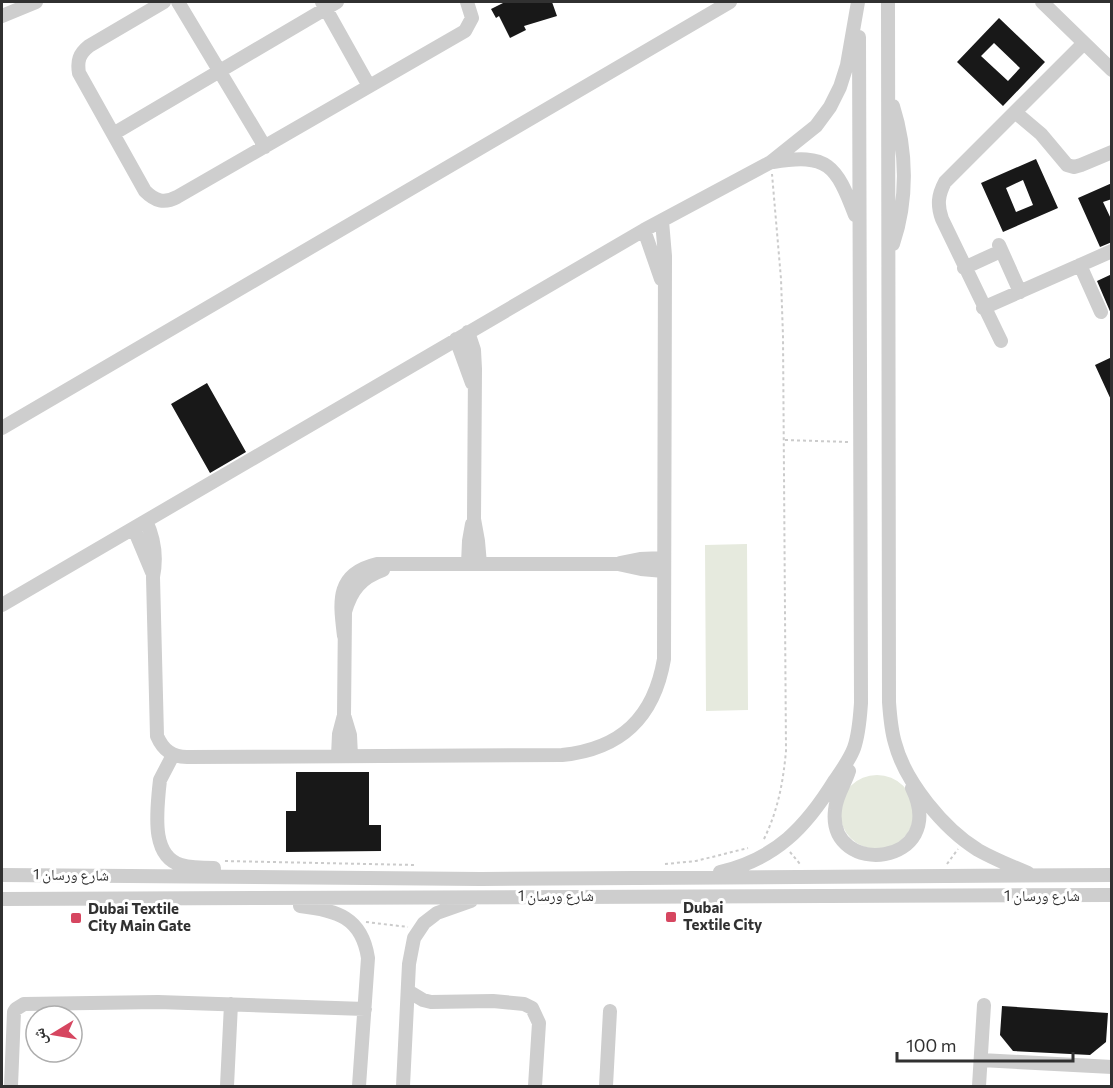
<svg xmlns="http://www.w3.org/2000/svg" width="1113" height="1088" font-family="Commissioner,'Noto Naskh Arabic',sans-serif">
	<style>
		.green { fill: #e6eade }
		.building { fill: #181818; fill-rule: evenodd }
		.lines { fill: none; stroke-linecap: round; stroke-linejoin: round }
		.path { stroke: #cbcbcb; stroke-width: 2; stroke-dasharray: 3 3; stroke-linecap: butt }
		.minor { stroke: #cecece; stroke-width: 14 }
		.poi-dot { fill: #d64660; stroke: #fff; stroke-width: 2 }
		.labels { text-anchor: middle; stroke-width: 6; stroke-linejoin: round; paint-order: stroke }
		.street-label { font-size: 15px; fill: #313131; stroke: #fff }
		.poi-label { font-size: 15px; font-weight: bold; fill: #313131; stroke: #fff; text-anchor: start }
	</style>
	<rect width="100%" height="100%" fill="#fff"/>
	<path class="green" d="M 747,544 L 748,710 L 706,711 L 705,545 Z
		M840 812a37 37 0 1 1 74 0a37 37 0 1 1-74 0Z"/>
	<path class="building" d="M 505,2 L 552,2 L 557,16 L 524,26 L 526,30 L 510,38 L 499,16 L 496,18 L 491,9 Z
		M 999,18 L 1045,62 L 1003,106 L 957,62 ZM 994,43 L 1020,68 L 1008,81 L 981,56 Z
		M 1036,159 L 1058,208 L 1003,232 L 981,183 ZM 1023,180 L 1033,205 L 1016,212 L 1006,188 Z
		M 1112,183 L 1112,199 L 1103,202 L 1112,221 L 1112,242 L 1100,247 L 1078,198 Z
		M 1112,274 L 1112,316 L 1097,281 Z
		M 1112,357 L 1112,402 L 1095,365 Z
		M 207,383 L 246,452 L 210,473 L 171,404 Z
		M 296,772 L 369,772 L 369,825 L 381,825 L 381,851 L 286,852 L 286,811 L 296,811 Z
		M 1002,1006 L 1108,1013 L 1106,1042 L 1090,1055 L 1013,1051 L 1000,1035 Z"/>
	<g class="lines">
		<path class="path" d="M 785,440 L 848,442
			M 764,839 C 778,810 783,783 786,751 L 783,336 L 781,279 L 772,174
			M 790,852 L 800,864
			M 225,861 L 414,865
			M 665,864 L 696,861 L 748,848
			M 947,864 L 958,849
			M 366,922 L 408,927"/>
		<path class="minor" d="M 164,2 L 89,46 C 79,54 77,61 79,73 L 145,191 C 155,201 164,204 177,197 L 465,31 L 472,18 L 467,2
			M 178,2 L 265,147
			M 322,2 L 369,86
			M 888,2 L 889,702 C 890,716 891,730 895,743 C 905,782 944,829 978,850 C 994,859 1011,866 1028,873
			M 1042,2 L 1112,70
			M 2,16 L 36,2
			M 893,106 C 907,150 908,200 893,244
			M 1015,112 L 1041,134 L 1067,165 L 1074,167 L 1081,165 L 1112,152
			M 113,134 L 337,2
			M 773,162 C 828,153 836,165 855,215
			M 644,230 L 661,279
			M 999,245 L 1020,292
			M 1080,265 L 1101,312
			M 964,268 L 1001,251
			M 983,308 L 1112,251
			M 468,332 L 474,350 L 475,369 L 474,519 L 478,541 L 480,564
			M 456,339 L 472,383
			M 1001,341 L 942,219 C 937,205 938,195 945,182 L 1084,43
			M 2,428 L 730,2
			M 146,521 C 155,540 157,557 153,577 L 157,736 C 163,750 172,757 187,757 L 562,755 C 621,749 654,718 664,659 L 665,256 L 662,221
			M 134,529 L 152,572
			M 620,563 L 640,559 L 664,558
			M 468,564 L 469,541 L 472,524
			M 2,605 L 644,230 L 771,162 L 816,126 L 830,107 L 840,87 L 847,65 L 858,2
			M 344,636 C 340,602 335,574 377,564 L 618,564 L 641,569 L 664,571
			M 344,715 L 350,735 L 351,756
			M 173,755 L 160,780 L 159,789 C 157,813 151,856 181,865 C 191,868 203,868 214,868
			M 338,756 L 339,734 L 344,715 L 345,612 C 351,590 361,578 383,570
			M 849,771 C 845,784 836,796 835,810 C 827,879 950,866 912,788
			M 720,872 C 776,859 806,827 835,780 C 842,770 850,759 854,748 C 859,734 860,717 861,703 L 859,37
			M 2,875 L 481,879 L 1112,875
			M 2,899 L 1112,895
			M 300,906 C 336,910 362,917 368,958 L 359,1086
			M 408,991 L 423,1000 L 431,1002 L 493,1001 L 524,1004 L 532,1008 L 539,1023 L 535,1086
			M 981,1060 L 1112,1067
			M 11,1086 L 14,1012 L 16,1009 L 24,1004 L 158,1002 L 365,1009
			M 227,1086 L 231,1004
			M 403,1086 L 409,964 L 414,938 L 424,923 L 437,913 L 471,901
			M 606,1086 L 610,1011
			M 979,1086 L 984,1005"/>
	</g>
	<g class="poi-dot">
		<rect x="665" y="911" width="12" height="12" rx="3"/>
		<rect x="70" y="912" width="12" height="12" rx="3"/>
	</g>
	<g class="labels">
		<g class="street-label">
			<text transform="translate(71 875) rotate(1)" y="5">شارع ورسان 1</text>
			<text x="556" y="901">شارع ورسان 1</text>
			<text x="1042" y="901">شارع ورسان 1</text>
		</g>
		<g class="poi-label">
			<text x="683" y="913">Dubai<tspan x="683" dy="17">Textile City</tspan></text>
			<text x="88" y="914">Dubai Textile<tspan x="88" dy="17">City Main Gate</tspan></text>
		</g>
	</g>
	<rect width="1113" height="1088" fill="none" stroke="#313131" stroke-width="6"/>
	<g transform="translate(54 1034) rotate(259)"><circle r="28" fill="#ffffff" stroke="#adadad" stroke-width="1.5"/>
	<path d="M0-4.5L10 22L0 15L-10 22Z" fill="#d64660"/>
	<text y="-9" font-size="16" font-weight="bold" text-anchor="middle" fill="#313131">ش</text>
	</g>
	<path d="M897 1052v9h176v-9" fill="none" stroke="#313131" stroke-width="3"/>
	<text x="906" y="1052" font-size="18" fill="#313131" stroke="#ffffff" stroke-width="4.5" paint-order="stroke">100 m</text>
</svg>
